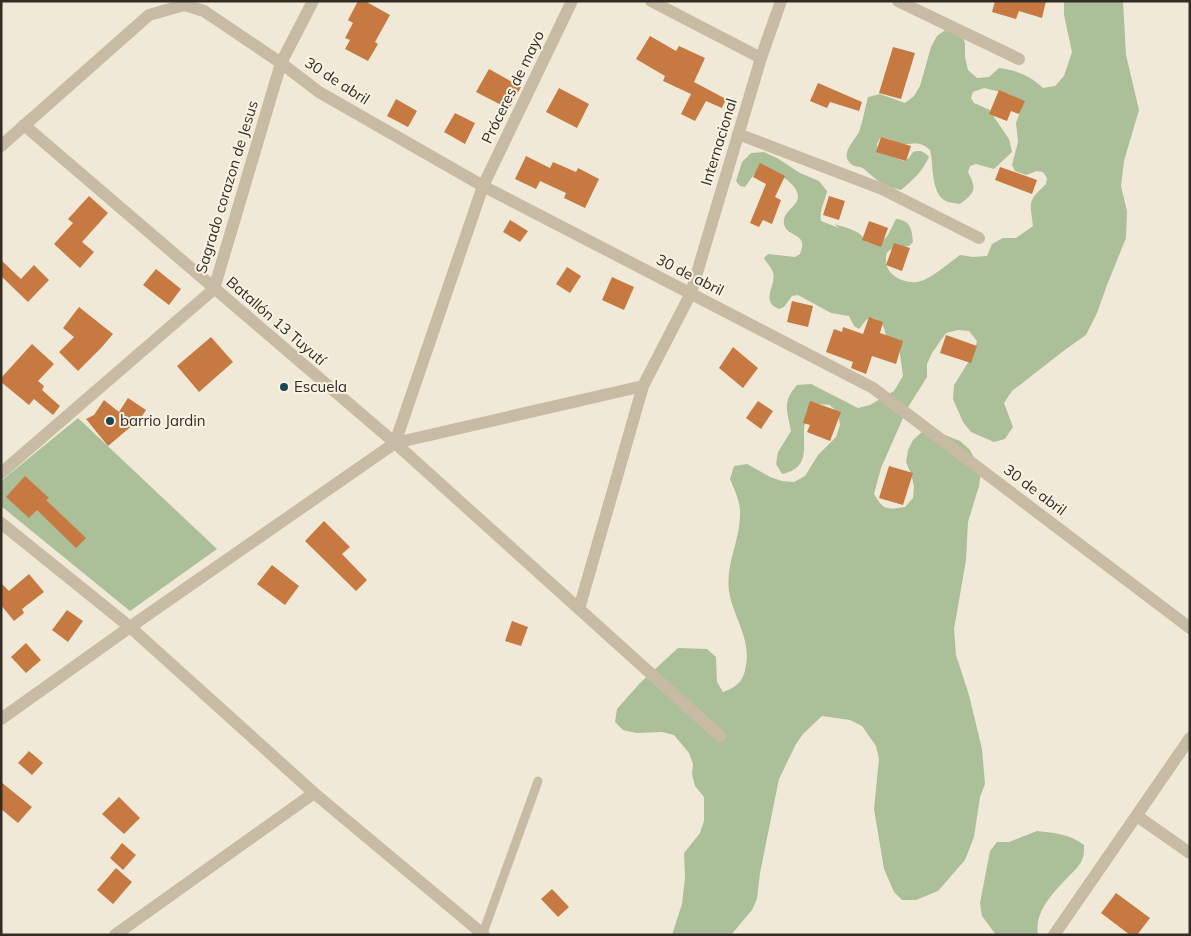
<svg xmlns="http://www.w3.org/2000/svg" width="1191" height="936" font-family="Mulish,sans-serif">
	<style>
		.green { fill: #abbf98 }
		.building { fill: #c67940 }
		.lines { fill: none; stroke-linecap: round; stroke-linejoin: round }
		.lane { stroke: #c8bba4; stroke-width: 9 }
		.street { stroke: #c8bba4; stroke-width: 12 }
		.poi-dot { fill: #1b4654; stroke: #f9f3e3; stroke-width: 2 }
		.labels { text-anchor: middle; stroke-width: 4; stroke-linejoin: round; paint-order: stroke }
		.street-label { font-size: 15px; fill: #332c25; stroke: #f9f3e3 }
		.poi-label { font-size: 15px; fill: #332c25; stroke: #f9f3e3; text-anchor: start }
	</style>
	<rect width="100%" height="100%" fill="#f1e9d7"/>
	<path class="green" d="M 1064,1 L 1123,1 L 1126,55 L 1139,110 L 1124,161 L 1121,186 L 1127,211 L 1126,238 L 1107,285 L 1097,313 L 1086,335 L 1066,349 L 1012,391 L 1004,403 L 1013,427 L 1005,439 L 994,442 L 971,432 L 963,422 L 953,399 L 954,385 L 974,353 L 977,341 L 969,331 L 958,330 L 946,333 L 932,353 L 927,364 L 927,377 L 907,409 L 881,468 L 874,494 C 883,510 887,510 905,507 L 913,498 L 914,486 L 911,474 L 906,462 L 908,450 L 913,440 L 923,431 L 935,431 L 960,441 L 970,450 L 981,472 L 979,486 L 968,522 L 966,560 L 954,629 L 956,655 L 969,695 L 982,749 L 985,784 L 980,797 L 974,837 L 965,860 L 938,891 L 916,900 L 902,900 L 894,892 L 884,869 L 874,809 L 879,759 L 876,746 L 862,726 L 850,720 L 822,716 L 803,734 L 796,744 L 779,779 L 760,873 L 757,899 L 752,910 L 731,935 L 672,935 L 682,904 L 685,878 L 684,853 L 700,833 L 704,821 L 704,797 L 695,786 L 692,774 L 693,764 L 689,753 L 674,735 L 662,732 L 636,733 L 623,730 L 615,722 L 617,709 L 640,683 L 678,648 L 707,649 L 716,657 L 717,682 L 723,692 C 737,687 744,681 746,665 C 751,638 733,617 729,591 C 725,564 741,539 740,512 C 740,500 734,489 730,479 L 734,466 L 747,464 L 770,477 L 782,481 L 794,482 L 805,476 L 818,455 L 836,437 L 840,425 L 838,413 L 830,405 L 818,404 C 815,407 811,409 809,412 C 795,434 819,466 782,474 L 776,464 L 778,452 L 791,431 C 787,410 782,402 797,385 L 811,384 L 858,408 L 870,405 L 894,391 L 903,376 L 899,346 L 886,336 C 884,325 880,316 867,319 L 859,329 L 854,326 L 849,316 L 831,313 L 798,295 L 792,296 L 784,307 L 779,309 C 759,301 777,286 773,272 C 771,267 766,262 764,258 L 768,254 L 795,257 L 800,254 C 801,251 803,246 802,243 C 800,233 786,235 784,224 C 782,213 793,209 797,201 C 802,190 787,179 779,175 C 773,172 762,173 755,173 L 745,187 L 740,186 L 736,181 L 742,162 L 751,153 L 764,152 L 777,158 L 800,173 L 819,181 L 827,191 C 825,201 819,211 821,221 L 839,228 L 834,224 C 846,228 861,230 866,242 L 879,245 L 888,235 L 896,219 C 910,220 912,229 913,242 L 909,246 C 904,247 894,247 890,250 C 886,252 886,256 886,260 C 885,274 903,284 917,282 C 929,281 950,262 960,255 L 973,257 L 987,256 L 992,244 L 1003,238 L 1016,238 L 1033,226 C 1030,201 1027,202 1046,184 L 1047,178 L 1043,172 L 1037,171 L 1026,175 L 1015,171 L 1012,165 L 1018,142 L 1016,123 L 1022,106 L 1015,97 L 1009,94 L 984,88 L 973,92 L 971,98 L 974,103 L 992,111 L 994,117 L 1009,139 L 1012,152 L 994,169 L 976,164 L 970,166 L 968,172 C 977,189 975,193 960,204 C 956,203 951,203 948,202 C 930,196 934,164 930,150 C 917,138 911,147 899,143 C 892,141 887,137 880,138 L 877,144 L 878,151 L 904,161 L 909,158 L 913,152 C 920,150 924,151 929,157 C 922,172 913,180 901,190 C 881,185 879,182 864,169 C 859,165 854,168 850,163 C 840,153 855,140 859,132 C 863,121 865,108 868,97 L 880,94 L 905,103 L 914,96 L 920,86 L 931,47 L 937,36 L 948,28 L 960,32 L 965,43 L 965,57 L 968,70 L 977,78 L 989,77 L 999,68 C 1016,70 1031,76 1043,88 L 1055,86 L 1064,76 L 1072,52 L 1064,15 Z
		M 78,418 L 217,549 L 130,611 L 1,506 L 1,481 Z
		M 1037,831 C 1055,833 1070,834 1084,845 C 1084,849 1084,854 1083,857 C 1081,865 1074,871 1069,876 C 1054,892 1034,911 1038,935 L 996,935 L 982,916 L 980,903 L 990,851 L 997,842 L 1009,842 Z"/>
	<path class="building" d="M 358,1 L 365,1 L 390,15 L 375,42 L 378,44 L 368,61 L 345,49 L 350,40 L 345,38 L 353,23 L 348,20 Z
		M 995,1 L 1046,1 L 1042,18 L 1019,11 L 1016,19 L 992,12 Z
		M 650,36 L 676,51 L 679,46 L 705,58 L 694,82 L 726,99 L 722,108 L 706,101 L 695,121 L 681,114 L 691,94 L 663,81 L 665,76 L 636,59 Z
		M 893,47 L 915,53 L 901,99 L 879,93 Z
		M 489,69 L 521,87 L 509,109 L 476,92 Z
		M 818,83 L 862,102 L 859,111 L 830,102 L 827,108 L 810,101 Z
		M 559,88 L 589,104 L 577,128 L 546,112 Z
		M 999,90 L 1025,101 L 1019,114 L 1011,111 L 1007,121 L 989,114 Z
		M 396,99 L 417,111 L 408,127 L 387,116 Z
		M 455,113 L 475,123 L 465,144 L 444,132 Z
		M 881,137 L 911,146 L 906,161 L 876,152 Z
		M 526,156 L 550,168 L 553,162 L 576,172 L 578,168 L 599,179 L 585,208 L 564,198 L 566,193 L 540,181 L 536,189 L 515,179 Z
		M 760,163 L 785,176 L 775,197 L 781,200 L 772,224 L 763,220 L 759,227 L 750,223 L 766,184 L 753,177 Z
		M 1000,167 L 1037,180 L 1032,194 L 995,180 Z
		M 89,196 L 108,213 L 82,242 L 94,252 L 80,268 L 54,244 L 73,223 L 68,219 Z
		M 829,196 L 845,201 L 839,220 L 823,215 Z
		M 510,220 L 528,231 L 520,242 L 503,232 Z
		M 869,221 L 888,228 L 881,247 L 862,240 Z
		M 894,243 L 910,248 L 902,271 L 886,265 Z
		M 1,260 L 21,279 L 34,265 L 49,280 L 28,302 L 1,276 Z
		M 567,267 L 581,276 L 570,293 L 556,284 Z
		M 156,269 L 181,289 L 169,305 L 143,285 Z
		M 612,277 L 634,287 L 624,310 L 602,300 Z
		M 792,301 L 813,306 L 808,327 L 787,322 Z
		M 79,307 L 113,334 L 101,348 L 78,371 L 59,352 L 74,337 L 63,328 Z
		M 869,317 L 883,322 L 880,333 L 903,341 L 896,364 L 872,356 L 866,374 L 851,368 L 853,362 L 826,352 L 834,329 L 842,332 L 843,327 L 863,334 Z
		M 946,335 L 977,346 L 971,363 L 940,353 Z
		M 211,337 L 233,362 L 199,392 L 177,366 Z
		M 32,344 L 54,364 L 38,381 L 44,386 L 42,390 L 60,406 L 53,415 L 34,399 L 29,405 L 1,382 L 1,378 Z
		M 733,347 L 758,368 L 743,388 L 719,368 Z
		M 128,398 L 146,410 L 140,419 L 108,446 L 86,419 L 94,415 L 104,400 L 119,412 Z
		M 758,401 L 773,411 L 761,429 L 746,418 Z
		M 810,401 L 841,412 L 830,441 L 807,432 L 810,425 L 803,423 Z
		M 889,466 L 913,473 L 903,505 L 879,498 Z
		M 25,476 L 49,498 L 46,500 L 86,538 L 76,548 L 37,510 L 29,518 L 6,497 Z
		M 324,521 L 350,547 L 342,554 L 367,580 L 356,591 L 305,541 Z
		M 272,565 L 299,586 L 285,605 L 257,584 Z
		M 29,574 L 44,592 L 22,609 L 24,613 L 14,621 L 1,605 L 1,583 L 9,591 Z
		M 67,610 L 83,621 L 68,642 L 52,630 Z
		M 512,621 L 528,627 L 521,646 L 505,641 Z
		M 26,643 L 41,660 L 26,673 L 11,657 Z
		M 29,751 L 43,763 L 32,775 L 18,763 Z
		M 1,782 L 32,807 L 18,823 L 1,809 Z
		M 119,797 L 140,818 L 124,834 L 102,814 Z
		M 122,843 L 136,855 L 123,870 L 110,858 Z
		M 116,868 L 132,882 L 113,904 L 97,890 Z
		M 552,889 L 569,907 L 558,917 L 541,899 Z
		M 1116,893 L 1150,918 L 1137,935 L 1130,935 L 1101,913 Z"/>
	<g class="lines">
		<path class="lane" d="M 483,933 L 538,781"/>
		<path class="street" d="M 651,1 L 761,58
			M 898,1 L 1019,59
			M 24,125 L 395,443 L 720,736
			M 738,134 L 882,189 L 979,238
			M 1,146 L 149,15 L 184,5 L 204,11 L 281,63 L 319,92 L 483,186 L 873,388 L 1190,628
			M 395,443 L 483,186 L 572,1
			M 1,473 L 214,289 L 281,63 L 313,1
			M 1,523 L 130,627 L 314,793 L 484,935
			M 579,609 L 643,386
			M 1,719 L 130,627 L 395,443 L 643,386 L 691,293 L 761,58 L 781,1
			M 1137,816 L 1190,853
			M 115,935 L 314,793
			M 1054,935 L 1190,738"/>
	</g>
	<g class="poi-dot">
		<circle cx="284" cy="387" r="5"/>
		<circle cx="110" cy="421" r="5"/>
	</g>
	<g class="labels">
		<g class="street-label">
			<text transform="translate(337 81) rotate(33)" y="5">30 de abril</text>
			<text transform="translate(513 87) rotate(-64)" y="5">Próceres de mayo</text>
			<text transform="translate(719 142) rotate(-73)" y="5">Internacional</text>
			<text transform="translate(227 187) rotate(-73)" y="5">Sagrado corazon de Jesus</text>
			<text transform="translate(690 275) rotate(27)" y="5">30 de abril</text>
			<text transform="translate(276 321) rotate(41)" y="5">Batallón 13 Tuyutí</text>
			<text transform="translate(1035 490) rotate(37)" y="5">30 de abril</text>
		</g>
		<g class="poi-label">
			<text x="294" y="392">Escuela</text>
			<text x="120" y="426">barrio Jardin</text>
		</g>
	</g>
	<rect width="1191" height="936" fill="none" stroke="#332c25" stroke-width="5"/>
</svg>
